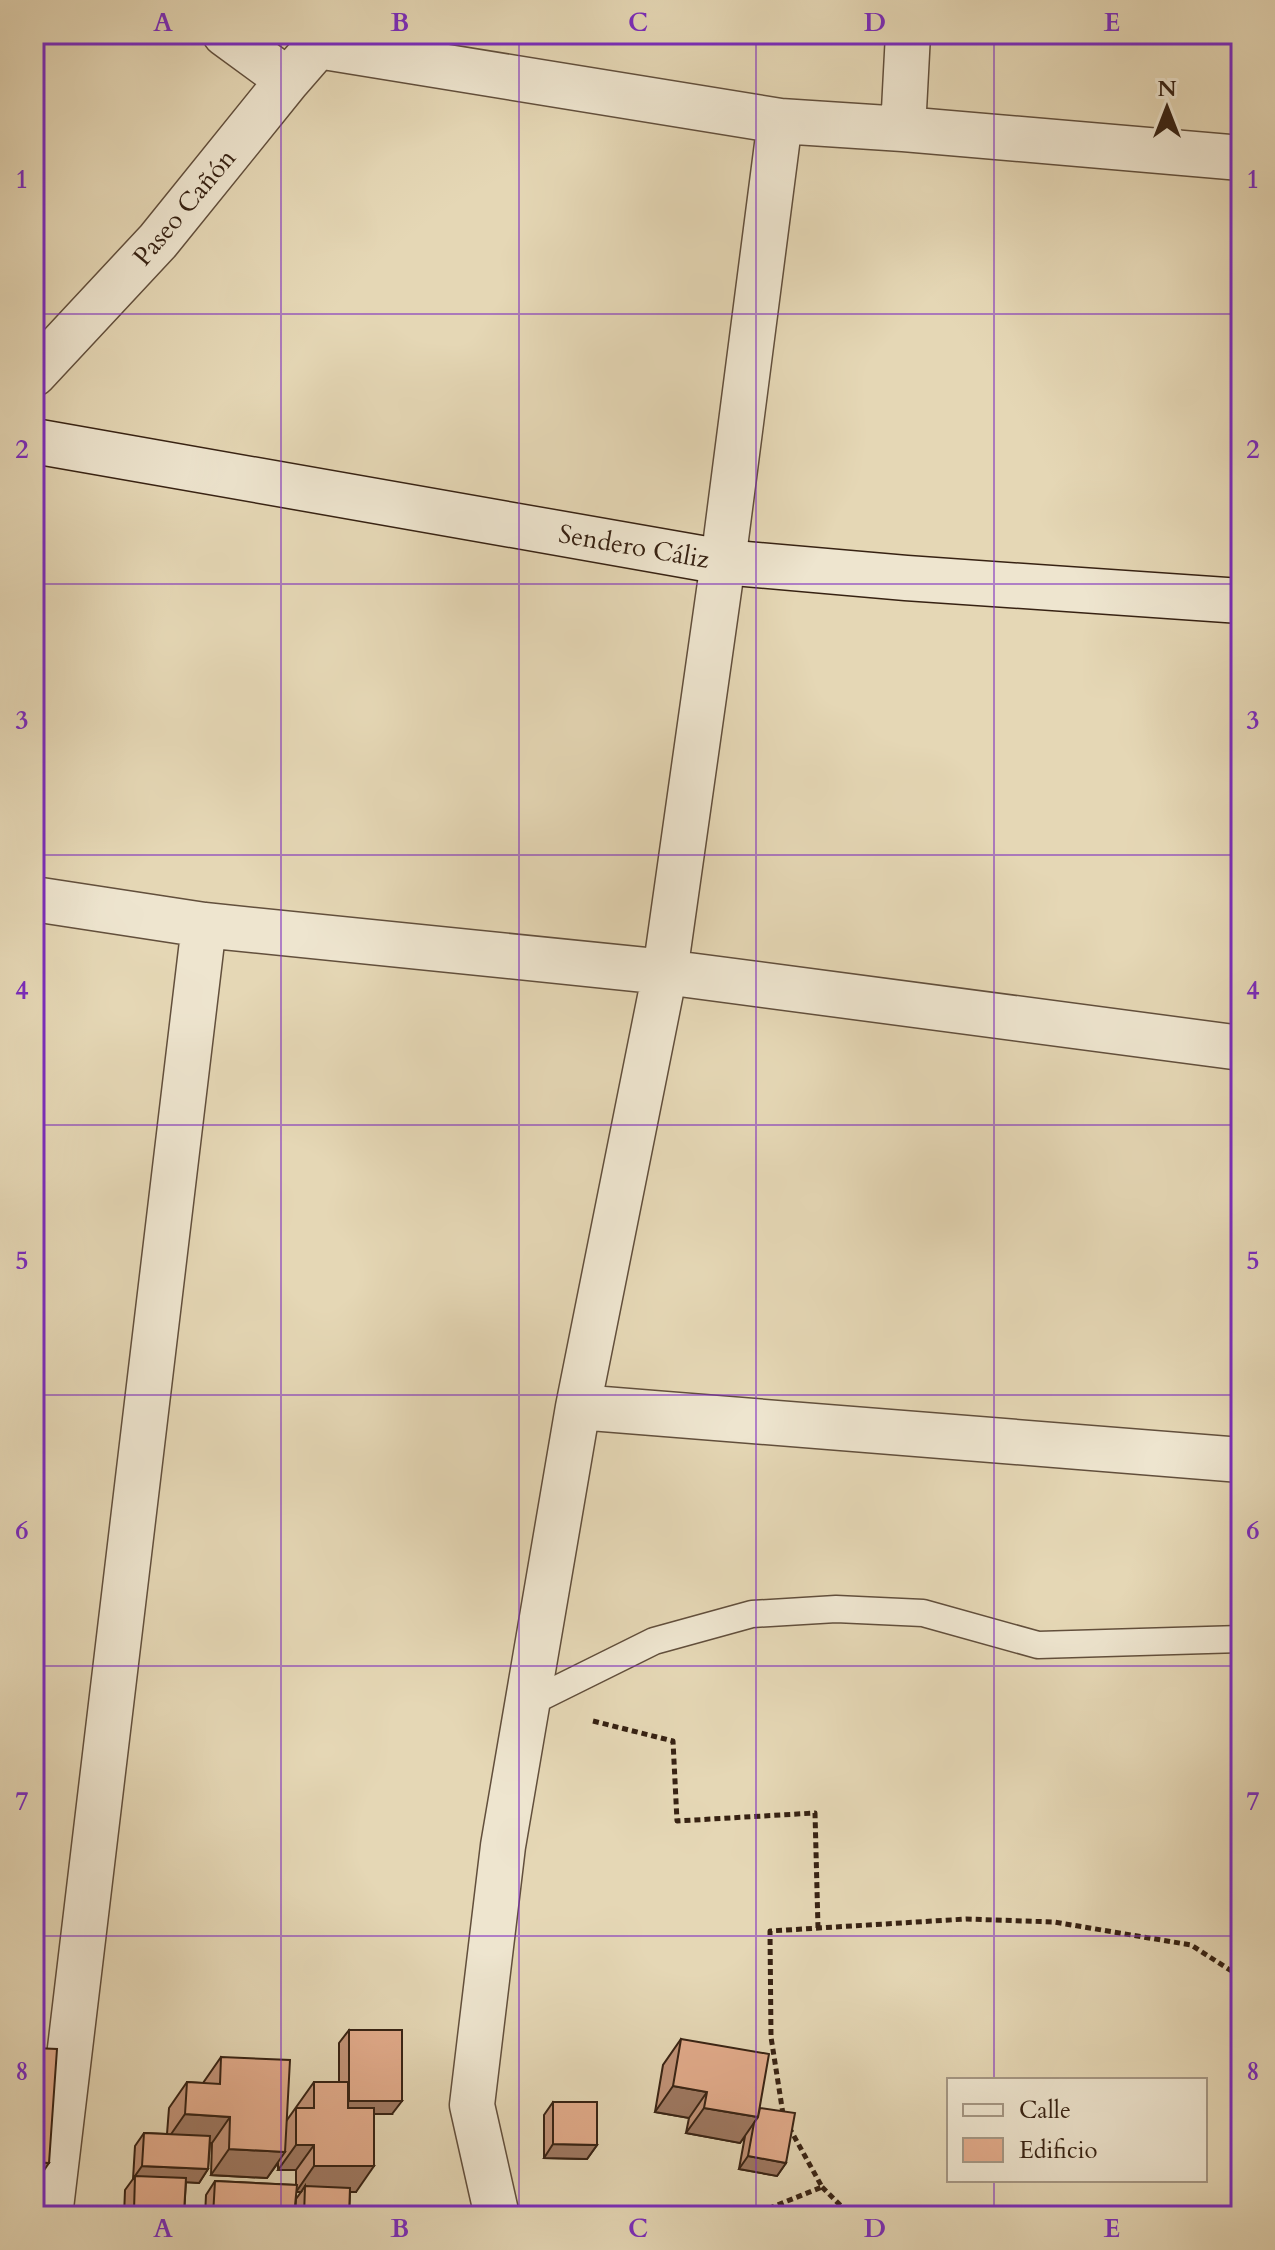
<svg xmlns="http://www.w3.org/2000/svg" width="1275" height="2250" font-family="Cardo,serif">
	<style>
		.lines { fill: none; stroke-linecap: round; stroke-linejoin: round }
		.lane-casing { stroke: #624f3c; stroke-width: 29 }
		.street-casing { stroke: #624f3c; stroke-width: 47 }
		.secondary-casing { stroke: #372213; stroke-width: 47 }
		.path { stroke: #372213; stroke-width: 5; stroke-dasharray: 6 4; stroke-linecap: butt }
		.lane { stroke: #eee5cf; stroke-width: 26 }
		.street { stroke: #eee5cf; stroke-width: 44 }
		.secondary { stroke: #eee5cf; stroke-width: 44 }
		.wall { fill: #c29378; stroke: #372213; stroke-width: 2 }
		.shaded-wall { fill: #9e7861; stroke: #372213; stroke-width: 2 }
		.building { fill: #e2ab8b; stroke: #372213; stroke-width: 2 }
		.grid { fill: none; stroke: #7b2cbf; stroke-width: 2; stroke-opacity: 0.55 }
		.labels { text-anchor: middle; stroke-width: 6; stroke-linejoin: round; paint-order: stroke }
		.street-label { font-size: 26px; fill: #372213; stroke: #eee5cf }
		.neatline { fill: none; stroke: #7b2cbf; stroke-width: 3 }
		.grid-label { font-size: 26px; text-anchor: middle; font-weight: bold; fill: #7b2cbf }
	</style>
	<rect width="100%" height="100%" fill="#e5d7b5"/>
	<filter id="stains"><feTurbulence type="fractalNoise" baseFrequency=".0025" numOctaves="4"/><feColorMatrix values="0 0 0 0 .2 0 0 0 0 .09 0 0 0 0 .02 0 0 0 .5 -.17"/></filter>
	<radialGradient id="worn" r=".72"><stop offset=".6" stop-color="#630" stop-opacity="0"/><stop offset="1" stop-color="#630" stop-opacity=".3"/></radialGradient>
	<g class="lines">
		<defs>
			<path id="lane" d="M 527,1704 L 654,1641 L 752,1614 L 836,1609 L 923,1613 L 1038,1645 L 1241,1639"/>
			<path id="street" d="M 225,34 L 288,80
				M 318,46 L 780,121 L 903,129 L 1241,158
				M 903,129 L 908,34
				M 34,374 L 158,241 L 288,80 L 328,34
				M 34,899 L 204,925 L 665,972 L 1241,1048
				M 578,1407 L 1241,1460
				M 50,2216 L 204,925
				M 497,2216 L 472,2105 L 503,1846 L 578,1407 L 665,972 L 723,562 L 780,121"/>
			<path id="secondary" d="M 34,441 L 723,562 L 906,578 L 1241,601"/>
		</defs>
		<use href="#lane" class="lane-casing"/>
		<use href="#street" class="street-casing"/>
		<use href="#secondary" class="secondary-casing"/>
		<path class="path" d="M 593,1721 L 673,1741 L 677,1821 L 815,1813 L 818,1928
			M 783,2114 L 771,2037 L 770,1931 L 966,1919 L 1054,1922 L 1191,1945 L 1241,1977
			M 822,2187 L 851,2216
			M 750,2216 L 822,2187 L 789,2127"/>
		<use href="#lane" class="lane"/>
		<use href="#street" class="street"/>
		<use href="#secondary" class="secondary"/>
	</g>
	<path class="wall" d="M 349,2030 L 392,2114 L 374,2114 L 356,2192 L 350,2192 L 349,2216 L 295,2216 L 296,2199 L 301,2192 L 296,2192 L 294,2216 L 205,2216 L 206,2195 L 215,2181 L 296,2185 L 296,2170 L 278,2170 L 278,2163 L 267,2178 L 211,2175 L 212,2143 L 210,2143 L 208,2169 L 199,2183 L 186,2182 L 184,2213 L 182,2216 L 124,2216 L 125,2190 L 133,2179 L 135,2146 L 144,2133 L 167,2134 L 169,2108 L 187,2082 L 203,2083 L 221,2057 L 287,2120 L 314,2082 L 339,2082 L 339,2043 Z
		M 681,2039 L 760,2108 L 786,2163 L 777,2176 L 739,2169 L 745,2136 L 740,2143 L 686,2133 L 689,2118 L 655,2112 L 663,2065 Z
		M 553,2102 L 597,2145 L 587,2159 L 544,2158 L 544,2115 Z"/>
	<path class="shaded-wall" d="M 673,2086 L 707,2092 L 689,2118 L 655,2112 Z
		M 349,2101 L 402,2101 L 392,2114 L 339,2114 Z
		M 704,2108 L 758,2117 L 740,2143 L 686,2133 Z
		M 185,2114 L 230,2117 L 212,2143 L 167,2140 Z
		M 553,2144 L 597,2145 L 587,2159 L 544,2158 Z
		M 296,2145 L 314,2145 L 296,2170 L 278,2170 Z
		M 229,2149 L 285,2152 L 267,2178 L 211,2175 Z
		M 748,2156 L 786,2163 L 777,2176 L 739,2169 Z
		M 34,2162 L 49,2163 L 34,2185 Z
		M 142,2166 L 208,2169 L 199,2183 L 134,2179 L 135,2176 Z
		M 314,2166 L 374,2166 L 356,2192 L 305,2192 L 305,2186 L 301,2192 L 296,2192 Z
		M 134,2211 L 184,2213 L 182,2216 L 130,2216 Z"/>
	<path class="building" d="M 349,2030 L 402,2030 L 402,2101 L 349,2101 Z
		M 681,2039 L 769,2054 L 758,2117 L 704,2108 L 707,2092 L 673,2086 Z
		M 34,2048 L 57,2049 L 49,2163 L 34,2162 Z
		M 221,2057 L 290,2060 L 285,2152 L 229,2149 L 230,2117 L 185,2114 L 187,2082 L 220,2084 Z
		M 314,2082 L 348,2082 L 348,2108 L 374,2108 L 374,2166 L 314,2166 L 314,2145 L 296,2145 L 296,2108 L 314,2108 Z
		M 553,2102 L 597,2102 L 597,2145 L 553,2144 Z
		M 760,2108 L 795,2113 L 786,2163 L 748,2156 L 754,2123 L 758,2117 Z
		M 144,2133 L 210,2136 L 208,2169 L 142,2166 Z
		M 135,2176 L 186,2178 L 184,2213 L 134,2211 Z
		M 215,2181 L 297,2185 L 294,2216 L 213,2216 Z
		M 305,2186 L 350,2188 L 349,2216 L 304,2216 Z
		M 554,2208 L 600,2216 L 553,2216 Z"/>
	<path class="grid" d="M 281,34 L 281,2216M 519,34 L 519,2216M 756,34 L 756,2216M 994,34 L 994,2080M 34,314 L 1241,314M 34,584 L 1241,584M 34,855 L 1241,855M 34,1125 L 1241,1125M 34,1395 L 1241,1395M 34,1666 L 1241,1666M 34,1936 L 1241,1936M 994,2180 L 994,2216"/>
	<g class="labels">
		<g class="street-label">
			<text transform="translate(184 207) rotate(-50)" y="9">Paseo Cañón</text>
			<text transform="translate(634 546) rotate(10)" y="9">Sendero Cáliz</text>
		</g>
	</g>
	<rect width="1275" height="2250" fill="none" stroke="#e5d7b5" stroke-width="88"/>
	<rect x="947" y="2078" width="260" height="104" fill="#eee5cf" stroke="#a59784" stroke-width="2"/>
	<rect x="963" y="2104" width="40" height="12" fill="#eee5cf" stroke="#a59784" stroke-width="2"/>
	<text x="1019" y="2118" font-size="24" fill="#372213">Calle</text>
	<rect x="963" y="2138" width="40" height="24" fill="#e2ab8b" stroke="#a59784" stroke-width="2"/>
	<text x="1019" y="2158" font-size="24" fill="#372213">Edificio</text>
	<g transform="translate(1167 108)" stroke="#eee5cf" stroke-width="6" paint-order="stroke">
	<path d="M0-6L14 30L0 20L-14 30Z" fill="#372213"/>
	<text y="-12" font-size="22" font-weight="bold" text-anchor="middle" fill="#372213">N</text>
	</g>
	<rect x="44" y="44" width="1187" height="2162" class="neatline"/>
	<g class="grid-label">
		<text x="163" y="31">A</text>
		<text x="400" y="31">B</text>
		<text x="638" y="31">C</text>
		<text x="875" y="31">D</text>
		<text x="1112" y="31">E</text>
		<text x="22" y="188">1</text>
		<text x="1253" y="188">1</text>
		<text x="22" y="458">2</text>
		<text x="1253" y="458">2</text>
		<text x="22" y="729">3</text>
		<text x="1253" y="729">3</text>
		<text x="22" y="999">4</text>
		<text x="1253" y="999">4</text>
		<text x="22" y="1269">5</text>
		<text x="1253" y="1269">5</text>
		<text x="22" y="1539">6</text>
		<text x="1253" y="1539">6</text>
		<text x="22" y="1810">7</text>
		<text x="1253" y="1810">7</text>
		<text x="22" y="2080">8</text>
		<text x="1253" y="2080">8</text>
		<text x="163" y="2237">A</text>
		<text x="400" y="2237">B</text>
		<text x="638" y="2237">C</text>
		<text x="875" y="2237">D</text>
		<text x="1112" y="2237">E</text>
	</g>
	<rect width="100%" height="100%" filter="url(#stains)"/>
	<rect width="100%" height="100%" fill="url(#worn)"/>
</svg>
